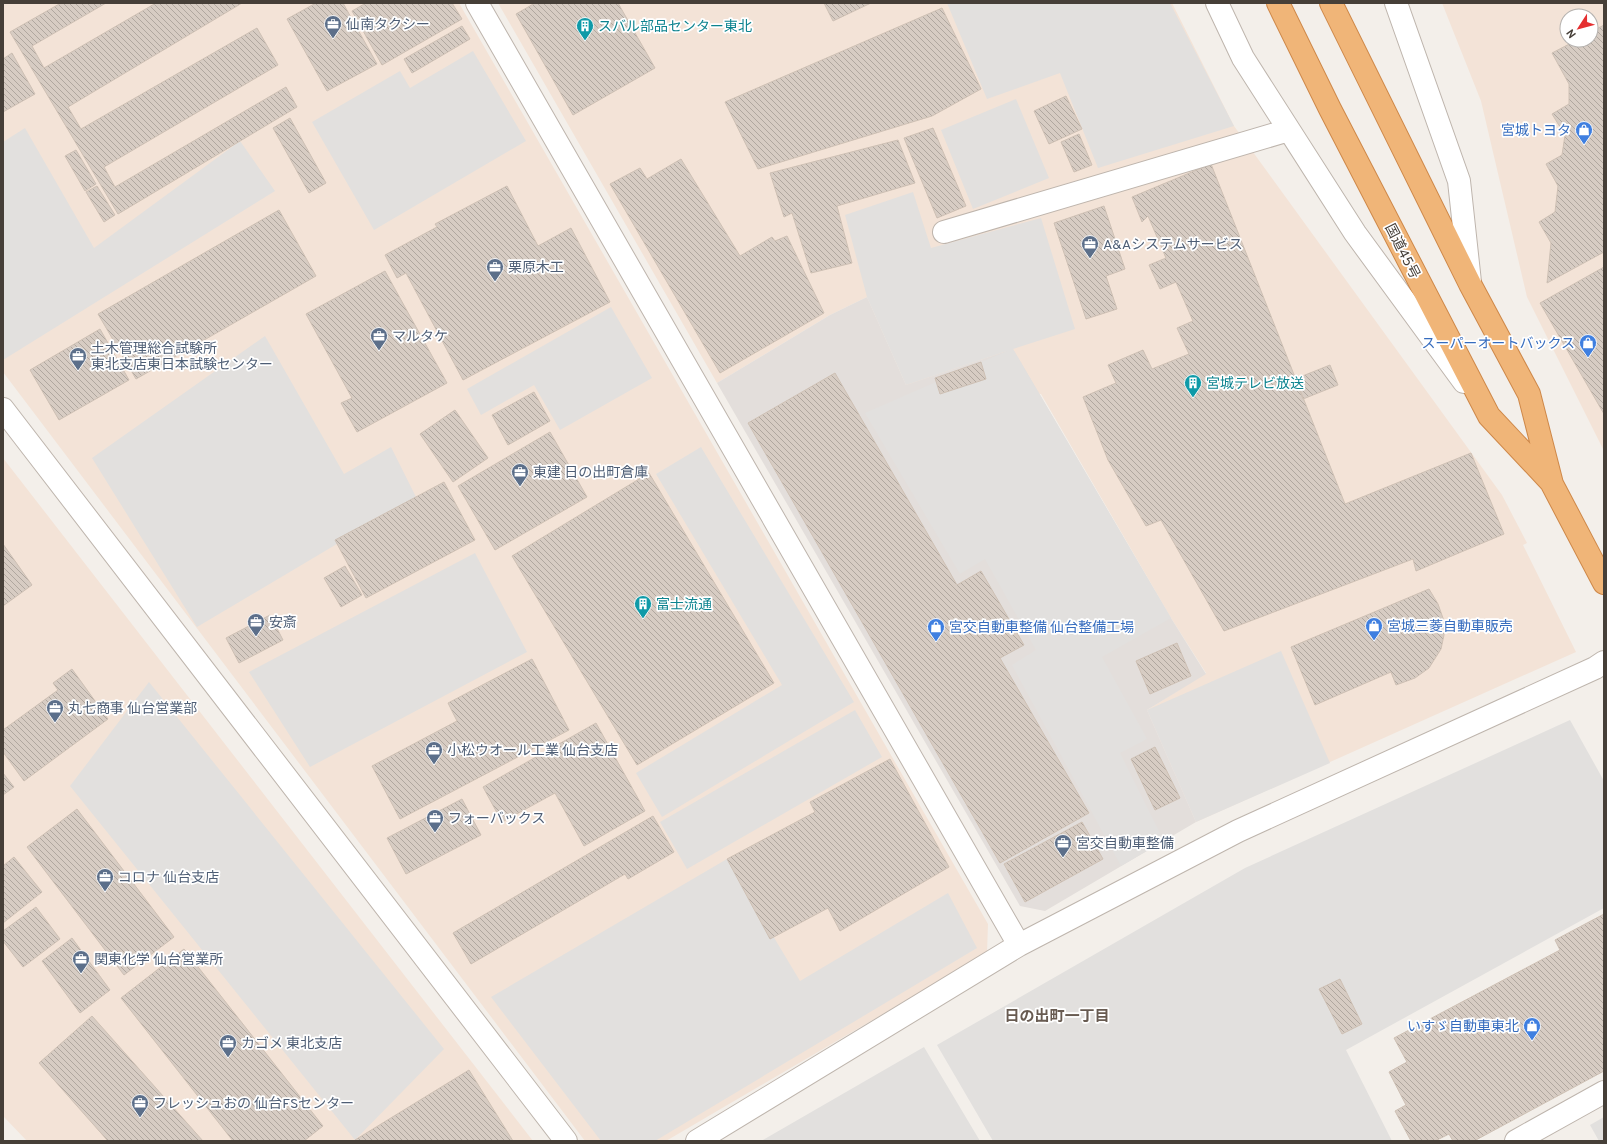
<svg xmlns="http://www.w3.org/2000/svg" width="1607" height="1144" font-family="Overpass,'Noto Sans JP',sans-serif">
	<style>
		.commercial { fill: #f3e3d7; fill-rule: evenodd }
		.industrial { fill: #e3dedb }
		.parking { fill: #e2e0de }
		.building { fill: url(#building-back-hatch); stroke: #cec0b4 }
		.lines { fill: none; stroke-linecap: round; stroke-linejoin: round }
		.minor-casing { stroke: #beb5ad; stroke-width: 24 }
		.highway-casing { stroke: #ce8849; stroke-width: 24 }
		.minor { stroke: #fff; stroke-width: 22 }
		.highway { stroke: #f0b578; stroke-width: 22 }
		.labels { text-anchor: middle; stroke-width: 3.5; stroke-linejoin: round; paint-order: stroke }
		.service-label { font-size: 14px; fill: #4e5e75; stroke: #fff; text-anchor: start }
		.culture-label { font-size: 14px; fill: #0d838f; stroke: #fff; text-anchor: start }
		.shop-label { font-size: 14px; fill: #366cbe; stroke: #fff; text-anchor: end }
		.street-label { font-size: 14px; fill: #463f38; stroke: #fff }
		.neighbourhood-label { font-size: 15px; font-weight: bold; fill: #685b51; stroke: #fff }
	</style>
	<defs>
		<pattern id="building-back-hatch" width="6" height="6" patternUnits="userSpaceOnUse"><rect width="6" height="6" fill="#d7ccc3"/><path d="M-1 5l2 2M0 0l6 6M5-1l2 2" fill="none" stroke="#b0a79f"/></pattern>
	</defs>
	<rect width="100%" height="100%" fill="#f3efea"/>
	<path class="commercial" d="M 3,3 L 459,3 L 988,924 L 987,953 L 666,1141 L 585,1141 L 3,372 Z
		M 498,3 L 1172,3 L 1234,126 L 1502,495 L 1527,543 L 1523,545 L 1576,652 L 1196,822 L 1147,710 L 1206,673 L 1171,618 L 1041,394 L 906,385 L 867,297 L 830,315 L 717,383 Z
		M 1442,3 L 1604,3 L 1604,451 L 1527,297 L 1481,101 ZM 1567,16 L 1591,16 L 1591,40 L 1567,40 Z
		M 3,458 L 533,1141 L 27,1141 L 3,1116 Z"/>
	<path class="industrial" d="M 867,297 L 906,385 L 1013,349 L 1171,618 L 1206,674 L 1147,710 L 1196,822 L 1045,911 L 1020,906 L 717,383 L 830,315 Z"/>
	<path class="parking" d="M 947,3 L 1170,3 L 1234,126 L 1098,168 L 1060,73 L 987,99 Z
		M 473,51 L 526,141 L 374,230 L 312,122 L 400,71 L 410,88 Z
		M 1016,99 L 1049,178 L 973,209 L 941,130 Z
		M 25,128 L 94,248 L 240,141 L 275,191 L 3,360 L 3,142 Z
		M 913,192 L 931,248 L 1041,218 L 1075,329 L 1013,349 L 1171,618 L 1102,657 L 1147,739 L 1120,753 L 1164,841 L 1121,866 L 1012,665 L 1036,650 L 985,559 L 960,574 L 865,413 L 1007,351 L 906,385 L 867,297 L 845,215 Z
		M 611,307 L 652,378 L 560,430 L 534,385 L 481,415 L 467,389 Z
		M 265,336 L 344,474 L 391,447 L 416,497 L 197,627 L 92,458 Z
		M 701,447 L 854,702 L 662,817 L 636,773 L 782,685 L 656,474 Z
		M 475,553 L 527,652 L 310,767 L 249,672 Z
		M 1281,651 L 1330,763 L 1196,822 L 1147,710 Z
		M 149,682 L 444,1049 L 355,1140 L 70,786 Z
		M 855,710 L 882,757 L 687,869 L 660,822 Z
		M 1570,720 L 1604,781 L 1604,908 L 1346,1050 L 1392,1141 L 993,1141 L 937,1045 L 1245,868 Z
		M 727,859 L 800,981 L 948,893 L 977,948 L 655,1141 L 601,1141 L 491,997 Z
		M 924,1047 L 980,1141 L 761,1141 Z
		M 1604,1117 L 1604,1141 L 1599,1141 L 1590,1125 Z"/>
	<path class="building" d="M 61,3 L 106,3 L 32,46 L 44,68 L 156,3 L 242,3 L 68,107 L 81,129 L 257,28 L 278,65 L 104,167 L 115,187 L 286,87 L 297,107 L 118,214 L 10,32 Z
		M 316,3 L 343,3 L 377,64 L 327,91 L 287,19 Z
		M 366,3 L 452,3 L 462,19 L 382,65 L 352,11 Z
		M 535,3 L 618,3 L 655,68 L 573,115 L 516,14 Z
		M 824,3 L 871,3 L 833,21 Z
		M 942,8 L 981,89 L 932,116 L 758,169 L 725,102 Z
		M 1604,25 L 1604,252 L 1547,283 L 1551,243 L 1539,222 L 1555,212 L 1558,186 L 1546,164 L 1562,155 L 1565,135 L 1552,114 L 1569,104 L 1569,84 L 1552,53 L 1577,40 L 1591,40 L 1591,32 Z
		M 462,26 L 470,39 L 412,73 L 404,59 Z
		M 12,53 L 35,94 L 3,112 L 3,59 Z
		M 1066,96 L 1082,129 L 1049,144 L 1034,111 Z
		M 290,118 L 326,183 L 309,193 L 273,128 Z
		M 933,128 L 966,206 L 937,218 L 904,138 Z
		M 1079,134 L 1092,165 L 1074,172 L 1061,142 Z
		M 898,140 L 915,183 L 837,206 L 852,263 L 811,273 L 792,213 L 784,217 L 770,173 Z
		M 76,150 L 96,184 L 85,191 L 65,156 Z
		M 681,159 L 740,256 L 772,237 L 775,241 L 787,236 L 824,313 L 720,373 L 610,184 L 640,168 L 647,179 Z
		M 1211,164 L 1345,504 L 1471,453 L 1504,534 L 1416,571 L 1413,559 L 1224,631 L 1161,520 L 1146,526 L 1108,460 L 1083,397 L 1116,383 L 1108,365 L 1143,350 L 1152,369 L 1189,354 L 1177,328 L 1193,321 L 1176,282 L 1160,289 L 1149,265 L 1166,258 L 1148,216 L 1142,222 L 1132,197 Z
		M 97,186 L 115,215 L 104,222 L 86,192 Z
		M 507,186 L 538,246 L 571,228 L 610,302 L 463,380 L 406,273 L 397,278 L 385,255 L 437,227 L 435,224 Z
		M 1104,206 L 1125,269 L 1106,276 L 1117,309 L 1086,319 L 1054,223 Z
		M 279,210 L 316,276 L 136,379 L 98,314 Z
		M 1604,267 L 1604,414 L 1540,303 Z
		M 385,271 L 447,383 L 357,432 L 341,403 L 352,398 L 306,314 Z
		M 100,329 L 129,380 L 59,420 L 30,370 Z
		M 981,362 L 986,379 L 940,394 L 935,378 Z
		M 1330,365 L 1338,385 L 1303,399 L 1295,379 Z
		M 835,373 L 957,585 L 981,571 L 1024,645 L 1000,658 L 1089,813 L 1000,863 L 748,423 Z
		M 534,392 L 550,421 L 508,445 L 492,415 Z
		M 455,410 L 488,458 L 453,482 L 420,434 Z
		M 550,432 L 587,497 L 495,550 L 458,486 Z
		M 649,473 L 774,683 L 637,765 L 512,556 Z
		M 444,482 L 475,540 L 366,598 L 335,540 Z
		M 3,544 L 32,585 L 3,606 Z
		M 345,566 L 362,595 L 341,607 L 324,578 Z
		M 1429,589 L 1438,604 L 1444,621 L 1444,635 L 1441,649 L 1429,668 L 1415,678 L 1396,685 L 1391,672 L 1315,705 L 1291,647 Z
		M 270,615 L 283,640 L 239,663 L 226,638 Z
		M 1177,643 L 1191,676 L 1150,694 L 1136,661 Z
		M 532,659 L 569,730 L 400,819 L 372,766 L 457,721 L 448,703 Z
		M 72,669 L 108,719 L 24,781 L 3,752 L 3,730 L 58,690 L 53,683 Z
		M 596,723 L 645,811 L 584,846 L 555,793 L 502,822 L 483,787 Z
		M 1155,747 L 1180,798 L 1155,810 L 1131,759 Z
		M 890,759 L 949,867 L 840,931 L 828,908 L 770,939 L 727,859 L 815,812 L 810,802 Z
		M 3,773 L 14,787 L 3,795 Z
		M 462,799 L 481,835 L 406,874 L 387,838 Z
		M 77,809 L 174,937 L 124,975 L 27,847 Z
		M 653,816 L 674,852 L 628,879 L 625,874 L 471,964 L 453,933 Z
		M 1082,822 L 1103,859 L 1025,902 L 1004,864 Z
		M 14,857 L 42,892 L 3,923 L 3,866 Z
		M 36,907 L 60,939 L 23,967 L 3,941 L 3,931 Z
		M 1604,914 L 1604,1071 L 1474,1141 L 1453,1141 L 1449,1134 L 1435,1141 L 1411,1141 L 1395,1111 L 1406,1105 L 1389,1072 L 1407,1062 L 1394,1038 L 1560,950 L 1555,940 Z
		M 72,938 L 110,990 L 80,1013 L 42,961 Z
		M 184,949 L 323,1126 L 304,1141 L 233,1141 L 121,998 Z
		M 1340,979 L 1362,1024 L 1342,1034 L 1319,989 Z
		M 92,1016 L 203,1141 L 108,1141 L 39,1063 Z
		M 469,1070 L 513,1141 L 356,1141 L 355,1140 Z"/>
	<g class="lines">
		<defs>
			<path id="minor" d="M 477,3 L 1019,945
				M 1217,3 L 1243,58 L 1355,233 L 1464,382
				M 1396,3 L 1459,181 L 1470,282
				M 944,232 L 1289,130
				M 3,409 L 566,1141
				M 697,1141 L 1019,945 L 1238,831 L 1595,668 L 1604,662
				M 1516,1141 L 1604,1092"/>
			<path id="highway" d="M 1278,3 L 1330,109 L 1489,416 L 1550,481
				M 1331,3 L 1470,284 L 1529,394 L 1552,484 L 1604,583"/>
		</defs>
		<use href="#minor" class="minor-casing"/>
		<use href="#highway" class="highway-casing"/>
		<use href="#minor" class="minor"/>
		<use href="#highway" class="highway"/>
	</g>
	<defs>
		<symbol id="office-pin" viewBox="-11 -11 22 30"><path d="M0 17L-7.5 6A9.5 9.5 0 1 1 7.5 6Z" fill="#5c6f8a" stroke="#fff"/><path d="M-6-3h4V-5.5h4V-3h4V5H-6ZM-1-4.5V-3h2v-1.5ZM-6 0V1H6V0Z" fill="#fff"/></symbol>
		<symbol id="building-pin" viewBox="-11 -11 22 30"><path d="M0 17L-7.5 6A9.5 9.5 0 1 1 7.5 6Z" fill="#0f9aa8" stroke="#fff"/><path d="M-4-6H4V6H1V3H-1V6H-4ZM-2.5-4.3h1.7v1.8h-1.7ZM.8-4.3h1.7v1.8H.8ZM-2.5-1h1.7V.8h-1.7ZM.8-1h1.7V.8H.8Z" fill="#fff"/></symbol>
		<symbol id="shop-pin" viewBox="-11 -11 22 30"><path d="M0 17L-7.5 6A9.5 9.5 0 1 1 7.5 6Z" fill="#3f7fe0" stroke="#fff"/><path d="M-5-2.5h2.3a2.7 3.5 0 0 1 5.4 0H5L5.5 6h-11ZM-1.5-2.5h3a1.5 2.3 0 0 0-3 0Z" fill="#fff"/></symbol>
	</defs>
	<g fill-rule="evenodd">
		<use href="#office-pin" x="323" y="14" width="20" height="27"/>
		<use href="#building-pin" x="575" y="16" width="20" height="27"/>
		<use href="#shop-pin" x="1574" y="120" width="20" height="27"/>
		<use href="#office-pin" x="1080" y="234" width="20" height="27"/>
		<use href="#office-pin" x="485" y="257" width="20" height="27"/>
		<use href="#office-pin" x="369" y="326" width="20" height="27"/>
		<use href="#shop-pin" x="1578" y="333" width="20" height="27"/>
		<use href="#office-pin" x="68" y="346" width="20" height="27"/>
		<use href="#building-pin" x="1183" y="373" width="20" height="27"/>
		<use href="#office-pin" x="510" y="462" width="20" height="27"/>
		<use href="#building-pin" x="633" y="594" width="20" height="27"/>
		<use href="#office-pin" x="246" y="612" width="20" height="27"/>
		<use href="#shop-pin" x="1364" y="616" width="20" height="27"/>
		<use href="#shop-pin" x="926" y="617" width="20" height="27"/>
		<use href="#office-pin" x="45" y="698" width="20" height="27"/>
		<use href="#office-pin" x="424" y="740" width="20" height="27"/>
		<use href="#office-pin" x="425" y="808" width="20" height="27"/>
		<use href="#office-pin" x="1053" y="833" width="20" height="27"/>
		<use href="#office-pin" x="95" y="867" width="20" height="27"/>
		<use href="#office-pin" x="71" y="949" width="20" height="27"/>
		<use href="#shop-pin" x="1522" y="1016" width="20" height="27"/>
		<use href="#office-pin" x="218" y="1033" width="20" height="27"/>
		<use href="#office-pin" x="130" y="1093" width="20" height="27"/>
	</g>
	<g class="labels">
		<g class="service-label">
			<text x="346" y="29">仙南タクシー</text>
			<text x="1103" y="249">A&amp;Aシステムサービス</text>
			<text x="508" y="272">栗原木工</text>
			<text x="392" y="341">マルタケ</text>
			<text x="91" y="353">土木管理総合試験所<tspan x="91" dy="16">東北支店東日本試験センター</tspan></text>
			<text x="533" y="477">東建 日の出町倉庫</text>
			<text x="269" y="627">安斎</text>
			<text x="68" y="713">丸七商事 仙台営業部</text>
			<text x="447" y="755">小松ウオール工業 仙台支店</text>
			<text x="448" y="823">フォーバックス</text>
			<text x="1076" y="848">宮交自動車整備</text>
			<text x="118" y="882">コロナ 仙台支店</text>
			<text x="94" y="964">関東化学 仙台営業所</text>
			<text x="241" y="1048">カゴメ 東北支店</text>
			<text x="153" y="1108">フレッシュおの 仙台FSセンター</text>
		</g>
		<g class="culture-label">
			<text x="598" y="31">スバル部品センター東北</text>
			<text x="1206" y="388">宮城テレビ放送</text>
			<text x="656" y="609">富士流通</text>
		</g>
		<g class="shop-label">
			<text x="1571" y="135">宮城トヨタ</text>
			<text x="1575" y="348">スーパーオートバックス</text>
			<text x="1387" y="631" text-anchor="start">宮城三菱自動車販売</text>
			<text x="949" y="632" text-anchor="start">宮交自動車整備 仙台整備工場</text>
			<text x="1519" y="1031">いすゞ自動車東北</text>
		</g>
		<g class="street-label">
			<text transform="translate(1403 251) rotate(63)" y="5">国道45号</text>
		</g>
		<g class="neighbourhood-label">
			<text x="1057" y="1021">日の出町一丁目</text>
		</g>
	</g>
	<rect width="1607" height="1144" fill="none" stroke="#463f38" stroke-width="8"/>
	<g transform="translate(1579 28) rotate(234)"><circle r="19" fill="#ffffff" stroke="#b5b2af"/>
	<path d="M0-3L7 15L0 10L-7 15Z" fill="#e52f30"/>
	<text y="-6" font-size="11" font-weight="bold" text-anchor="middle" fill="#463f38">N</text>
	</g>
</svg>
